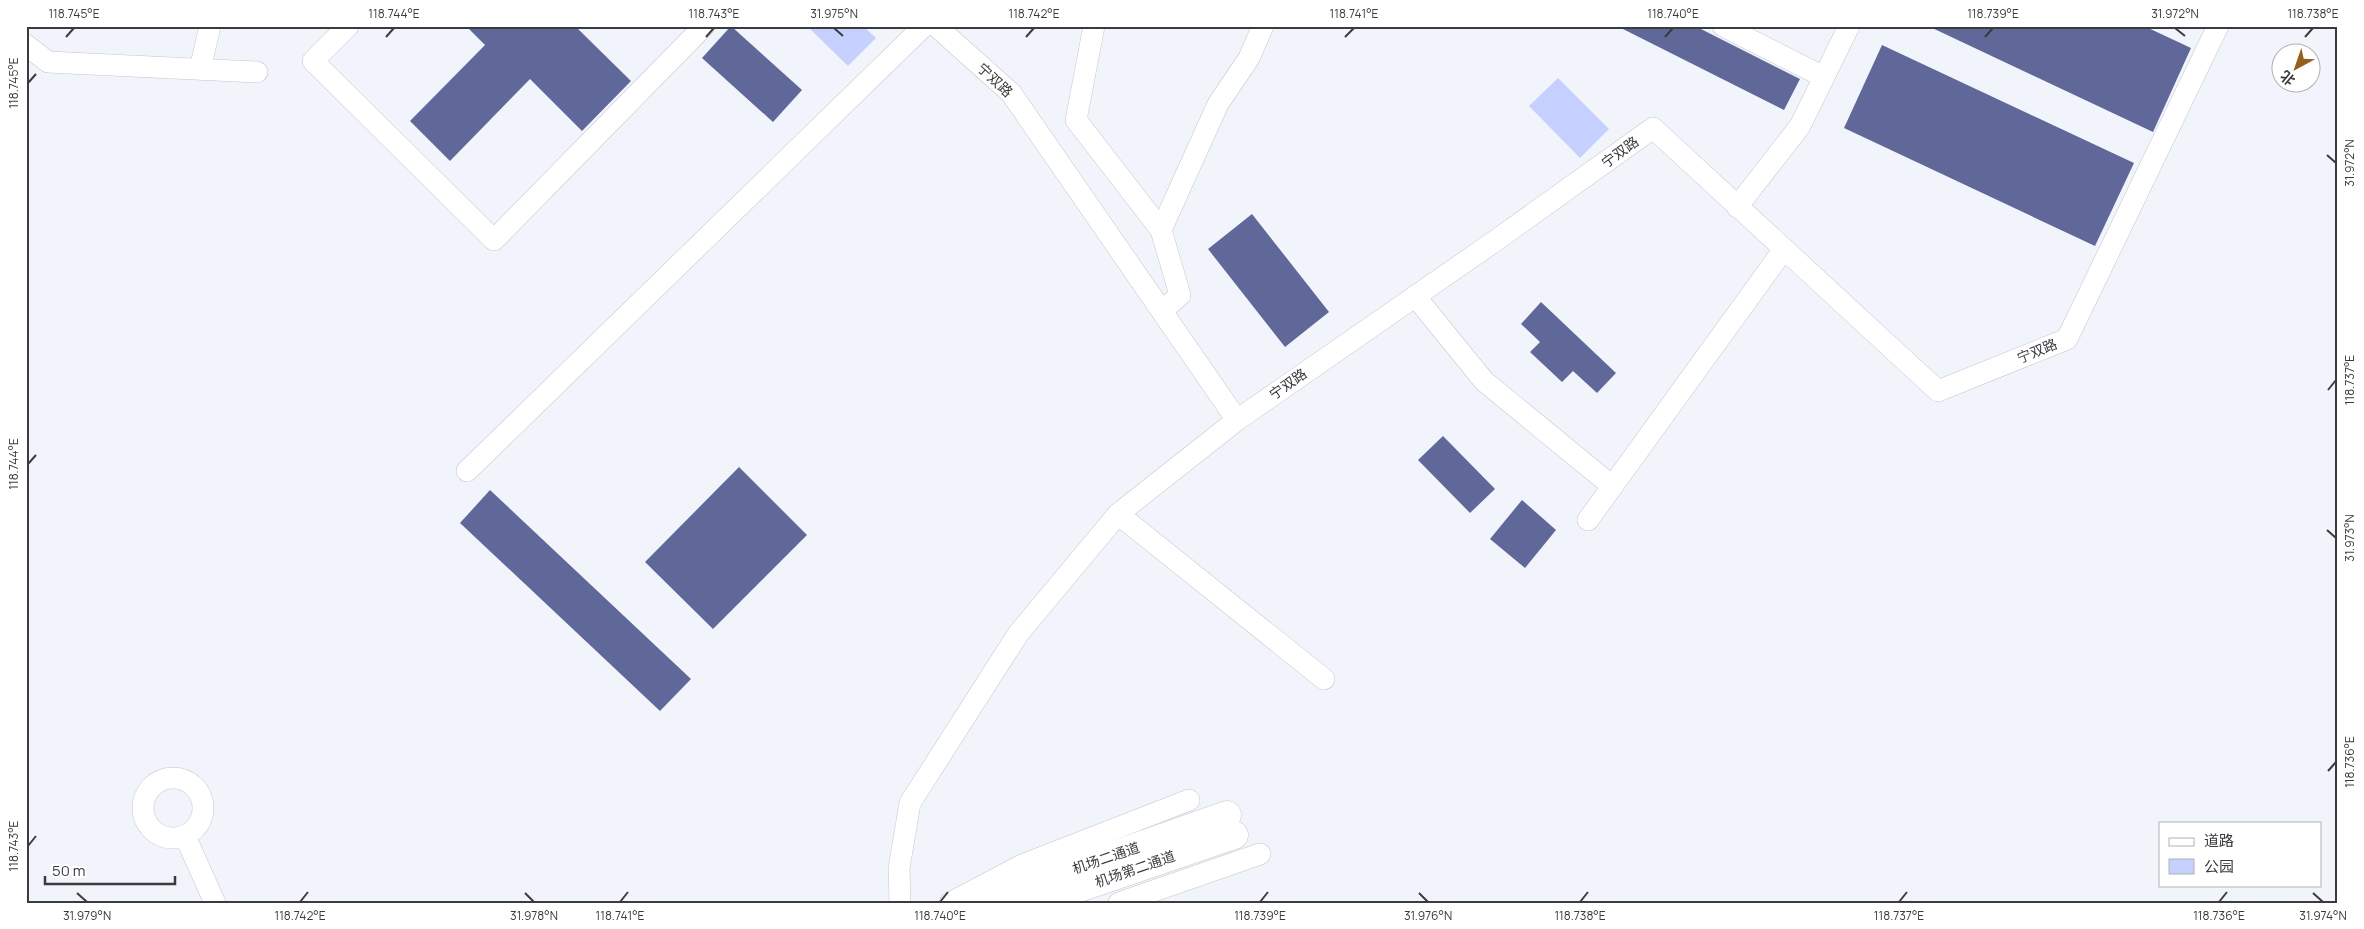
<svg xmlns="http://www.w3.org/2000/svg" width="2364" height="929" font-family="Manrope,'Noto Sans SC',sans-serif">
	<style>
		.green { fill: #c6d0ff }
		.building { fill: #606899 }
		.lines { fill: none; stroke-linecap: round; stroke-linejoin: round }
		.minor-casing { stroke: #c5c6ce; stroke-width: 22 }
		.highway-casing { stroke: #c5c6ce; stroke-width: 29 }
		.minor { stroke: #fff; stroke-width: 21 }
		.highway { stroke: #fff; stroke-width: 28 }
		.ticks { fill: none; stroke: #3a3b3e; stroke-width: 2 }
		.labels { text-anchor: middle; stroke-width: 5; stroke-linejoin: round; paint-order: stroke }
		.street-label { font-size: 14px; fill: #3a3b3e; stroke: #fff }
		.neatline { fill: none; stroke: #3a3b3e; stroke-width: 2 }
		.ticks-label { font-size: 12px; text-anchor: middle; fill: #3a3b3e }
	</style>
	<rect width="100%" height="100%" fill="#f2f4fc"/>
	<path class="green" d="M 807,26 L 863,26 L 876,38 L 848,66 Z
		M 1558,78 L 1609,129 L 1580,158 L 1529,106 Z"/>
	<path class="building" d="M 466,26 L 575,26 L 631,81 L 582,131 L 530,79 L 450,161 L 410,121 L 485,45 Z
		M 731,26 L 802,90 L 773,122 L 702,58 Z
		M 1617,26 L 1695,26 L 1800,79 L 1784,110 Z
		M 1928,26 L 2144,26 L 2191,48 L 2153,132 Z
		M 1882,45 L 2134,163 L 2095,246 L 1844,128 Z
		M 1252,214 L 1329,312 L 1285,347 L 1208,249 Z
		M 1541,302 L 1616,373 L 1597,393 L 1573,371 L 1562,382 L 1530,352 L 1540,342 L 1521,324 Z
		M 1443,436 L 1495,489 L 1470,513 L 1418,460 Z
		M 739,467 L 807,535 L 713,629 L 645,562 Z
		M 490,490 L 691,679 L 660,711 L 460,523 Z
		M 1522,500 L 1556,530 L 1525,568 L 1490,539 Z"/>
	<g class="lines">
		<defs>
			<path id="minor" d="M 348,26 L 313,61 L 494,240 L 704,26
				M 936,26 L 1011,93 L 1237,420 L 1495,241 L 1653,128 L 1938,391 L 2067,339 L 2218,26
				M 1094,26 L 1076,120 L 1161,230 L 1180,295 L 1162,311
				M 1723,26 L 1824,77
				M 26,45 L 48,62 L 257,72
				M 200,69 L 210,26
				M 1737,207 L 1800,126 L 1849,26
				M 1161,230 L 1218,104 L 1249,58 L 1263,26
				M 1415,296 L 1484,381 L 1612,486
				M 467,471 L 924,26
				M 1118,514 L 1324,679
				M 1588,520 L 1784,249
				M143 808a30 30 0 1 1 60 0a30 30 0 1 1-60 0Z
				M 185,836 L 215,903
				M 900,903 L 899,868 L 910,803 L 1018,634 L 1118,514 L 1237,420
				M 950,903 L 1022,865 L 1189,800
				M 1119,903 L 1260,854"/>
			<path id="highway" d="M 985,903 L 1015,890 L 1227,815
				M 1035,903 L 1234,835"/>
		</defs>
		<use href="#minor" class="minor-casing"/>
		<use href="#highway" class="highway-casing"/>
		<use href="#minor" class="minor"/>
		<use href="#highway" class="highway"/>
	</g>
	<path class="ticks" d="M 834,28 L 843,36M 2175,28 L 2185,36M 66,37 L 74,28M 386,37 L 394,28M 706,37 L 714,28M 1026,37 L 1034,28M 1345,37 L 1354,28M 1665,37 L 1673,28M 1985,37 L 1993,28M 2305,37 L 2313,28M 28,83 L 36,74M 2327,155 L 2336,163M 2328,390 L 2336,380M 28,464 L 36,455M 2327,530 L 2336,538M 2328,771 L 2336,762M 28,846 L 36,836M 77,893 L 87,902M 525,893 L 534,902M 1419,893 L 1428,902M 2313,893 L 2323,902M 300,902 L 308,892M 620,902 L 628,892M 940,902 L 948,892M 1260,902 L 1268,892M 1580,902 L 1588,892M 1899,902 L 1907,892M 2219,902 L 2227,892"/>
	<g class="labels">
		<g class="street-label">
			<text transform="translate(995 80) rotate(43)" y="5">宁双路</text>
			<text transform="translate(1620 152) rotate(-36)" y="5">宁双路</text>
			<text transform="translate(2037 351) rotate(-22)" y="5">宁双路</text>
			<text transform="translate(1288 384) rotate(-35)" y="5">宁双路</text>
			<text transform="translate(1106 858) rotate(-19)" y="5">机场二通道</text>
			<text transform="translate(1135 869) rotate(-19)" y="5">机场第二通道</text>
		</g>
	</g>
	<rect width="2364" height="929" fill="none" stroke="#ffffff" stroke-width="55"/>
	<rect x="2159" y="822" width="162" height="65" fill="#ffffff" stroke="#b0b1b2"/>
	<rect x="2169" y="838" width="25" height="8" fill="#ffffff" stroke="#b0b1b2"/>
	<text x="2204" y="846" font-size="15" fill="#3a3b3e">道路</text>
	<rect x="2169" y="859" width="25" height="15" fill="#c6d0ff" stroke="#b0b1b2"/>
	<text x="2204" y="872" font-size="15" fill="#3a3b3e">公园</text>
	<g transform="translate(2296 68) rotate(220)"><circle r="24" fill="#ffffff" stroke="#b0b1b2"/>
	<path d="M0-4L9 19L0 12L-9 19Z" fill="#975f1b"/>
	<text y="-8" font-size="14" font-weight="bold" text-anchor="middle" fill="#3a3b3e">北</text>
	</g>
	<path d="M45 876v8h130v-8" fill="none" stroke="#3a3b3e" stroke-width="2.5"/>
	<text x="52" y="876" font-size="15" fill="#3a3b3e" stroke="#ffffff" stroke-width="4" paint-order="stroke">50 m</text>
	<rect x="28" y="28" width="2308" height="874" class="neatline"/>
	<g class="ticks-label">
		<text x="74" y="18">118.745°E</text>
		<text x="394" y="18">118.744°E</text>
		<text x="714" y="18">118.743°E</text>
		<text x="834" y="18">31.975°N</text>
		<text x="1034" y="18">118.742°E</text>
		<text x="1354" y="18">118.741°E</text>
		<text x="1673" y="18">118.740°E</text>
		<text x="1993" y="18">118.739°E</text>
		<text x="2175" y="18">31.972°N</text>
		<text x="2313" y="18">118.738°E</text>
		<text transform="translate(14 83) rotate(-90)" y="4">118.745°E</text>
		<text transform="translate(2350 163) rotate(-90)" y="4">31.972°N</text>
		<text transform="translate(2350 380) rotate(-90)" y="4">118.737°E</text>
		<text transform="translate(14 464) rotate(-90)" y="4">118.744°E</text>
		<text transform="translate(2350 538) rotate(-90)" y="4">31.973°N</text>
		<text transform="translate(2350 762) rotate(-90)" y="4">118.736°E</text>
		<text transform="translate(14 846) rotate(-90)" y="4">118.743°E</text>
		<text x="87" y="920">31.979°N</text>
		<text x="300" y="920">118.742°E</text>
		<text x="534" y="920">31.978°N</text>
		<text x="620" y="920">118.741°E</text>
		<text x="940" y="920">118.740°E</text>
		<text x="1260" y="920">118.739°E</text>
		<text x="1428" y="920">31.976°N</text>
		<text x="1580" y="920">118.738°E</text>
		<text x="1899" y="920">118.737°E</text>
		<text x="2219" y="920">118.736°E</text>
		<text x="2323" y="920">31.974°N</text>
	</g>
</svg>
